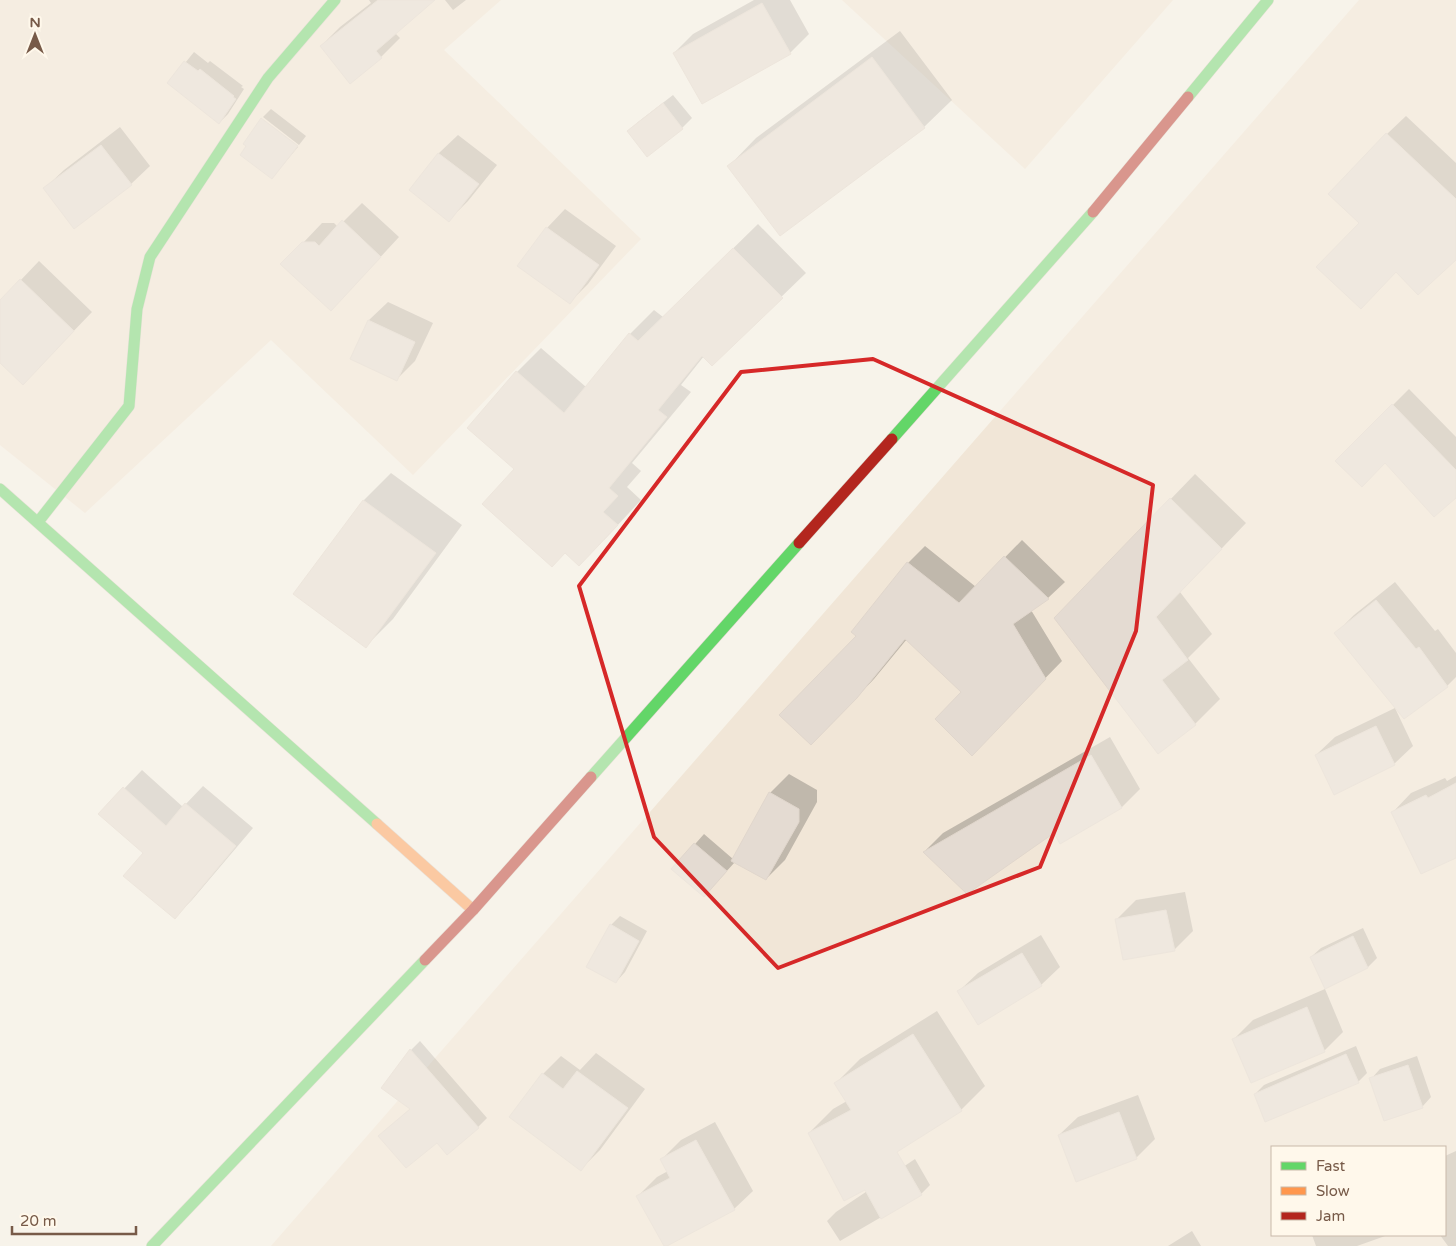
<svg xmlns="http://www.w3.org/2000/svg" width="1456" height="1246" font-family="'Varela Round',sans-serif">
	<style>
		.residential { fill: #f1e6d7; fill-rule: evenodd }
		.shadow { fill: #0003 }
		.building { fill: #e4dbd2; stroke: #e0d6cc }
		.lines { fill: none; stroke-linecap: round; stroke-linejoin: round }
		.fast-casing { stroke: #d6cfc6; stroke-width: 12 }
		.slow-casing { stroke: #d6cfc6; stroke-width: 12 }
		.jam-casing { stroke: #d6cfc6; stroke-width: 12 }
		.fast { stroke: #63d668; stroke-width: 11 }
		.slow { stroke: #ff974d; stroke-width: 11 }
		.jam { stroke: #b3261e; stroke-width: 11 }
		.marked { fill: none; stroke: #d62828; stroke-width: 4; stroke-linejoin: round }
	</style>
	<rect width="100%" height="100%" fill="#f7f3ea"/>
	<path class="residential" d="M 0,0 L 501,0 L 444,50 L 641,239 L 413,475 L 271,340 L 85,513 L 0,445 Z
		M 842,0 L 1173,0 L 1025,169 Z
		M 1359,0 L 1456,0 L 1456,1246 L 271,1246 ZM 1272,1147 L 1445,1147 L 1445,1235 L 1272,1235 Z"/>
	<path class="shadow" d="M 369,0 L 432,0 L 395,33 L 400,38 L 381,57 L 350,82 L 321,46 L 340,27 L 371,3 Z
		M 445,0 L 466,0 L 453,10 Z
		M 754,0 L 790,0 L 809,34 L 790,53 L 674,53 L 693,34 Z
		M 900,31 L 952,100 L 924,127 L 780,234 L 729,166 L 756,138 Z
		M 194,52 L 208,63 L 210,61 L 243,86 L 241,87 L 244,89 L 228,114 L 219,123 L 169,83 Z
		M 673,95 L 692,118 L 682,128 L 647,155 L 628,131 L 638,122 Z
		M 271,109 L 306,136 L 299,145 L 263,117 Z
		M 1406,116 L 1456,163 L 1456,258 L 1397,271 L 1361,223 L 1387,134 Z
		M 262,118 L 262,120 L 298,147 L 272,178 L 245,144 Z
		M 120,127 L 150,166 L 131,184 L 45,188 L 64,170 Z
		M 458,135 L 497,165 L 468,201 L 449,220 L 411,189 L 439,153 Z
		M 362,203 L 399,237 L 350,290 L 303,243 L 322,223 L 334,223 L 338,227 Z
		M 565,209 L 616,246 L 588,284 L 570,302 L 547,228 Z
		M 758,224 L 806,273 L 712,364 L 704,356 L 681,385 L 691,392 L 632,463 L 641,471 L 627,487 L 641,500 L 604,540 L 516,469 L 468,428 L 517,372 L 541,348 L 586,387 L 630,334 L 654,310 L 663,317 Z
		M 39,261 L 92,312 L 42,364 L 0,361 L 0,302 Z
		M 388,302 L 433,323 L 415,361 L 396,380 L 351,358 L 369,320 Z
		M 1409,389 L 1456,437 L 1456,497 L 1385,461 L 1337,461 Z
		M 391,473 L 462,525 L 393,619 L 366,646 L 295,594 L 364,500 Z
		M 1195,474 L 1246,523 L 1180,592 L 1212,634 L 1188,658 L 1220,699 L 1195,724 L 1056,618 Z
		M 1022,540 L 1065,582 L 1048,598 L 1031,610 L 1062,661 L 988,737 L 963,692 L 907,639 L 874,679 L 828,727 L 858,636 L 853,632 L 908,563 L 925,546 L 976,587 Z
		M 1395,582 L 1435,631 L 1438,629 L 1456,653 L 1456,677 L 1447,686 L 1404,717 L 1336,633 L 1354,615 Z
		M 1395,708 L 1413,746 L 1394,764 L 1316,755 L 1335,737 Z
		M 1110,737 L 1140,789 L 1122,807 L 1054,831 L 924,852 L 943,833 Z
		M 142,770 L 183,807 L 203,786 L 253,828 L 192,900 L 174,918 L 145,853 L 100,814 Z
		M 789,774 L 817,790 L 817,802 L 785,860 L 766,879 L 735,862 L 704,896 L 673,869 L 704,834 L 733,859 L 770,793 Z
		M 1456,776 L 1456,856 L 1393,812 L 1411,793 L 1445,778 L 1447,781 Z
		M 1185,892 L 1193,931 L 1174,950 L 1117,919 L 1136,900 Z
		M 620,916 L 647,931 L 625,972 L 616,982 L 611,925 Z
		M 1363,928 L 1377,958 L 1368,967 L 1326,988 L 1311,957 L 1321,948 Z
		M 1041,935 L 1060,967 L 1041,985 L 959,991 L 978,973 Z
		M 1325,989 L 1343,1032 L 1324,1051 L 1234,1039 L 1253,1020 Z
		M 937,1011 L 985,1086 L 961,1110 L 809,1133 L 833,1109 L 847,1101 L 836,1083 L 860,1059 Z
		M 420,1041 L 487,1118 L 478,1127 L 437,1141 L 380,1136 L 411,1108 L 383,1088 L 411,1050 Z
		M 1356,1046 L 1367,1073 L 1358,1082 L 1255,1094 L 1264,1085 Z
		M 596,1053 L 645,1089 L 600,1150 L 581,1169 L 543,1074 L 561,1056 L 580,1070 Z
		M 1417,1056 L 1431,1097 L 1422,1107 L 1371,1079 L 1380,1069 Z
		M 1138,1095 L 1155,1139 L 1136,1158 L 1059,1135 L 1078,1117 Z
		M 715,1122 L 753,1191 L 734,1209 L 638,1196 L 657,1177 L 668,1171 L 662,1159 L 681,1140 Z
		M 1456,1151 L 1456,1246 L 1448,1246 L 1440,1235 L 1445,1235 L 1445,1156 Z
		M 915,1159 L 930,1185 L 921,1194 L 840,1241 L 827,1221 L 836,1212 Z
		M 1192,1231 L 1201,1246 L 1168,1246 Z
		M 1312,1235 L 1388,1235 L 1357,1246 L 1316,1246 Z"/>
	<path class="building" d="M 378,0 L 435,0 L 376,51 L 382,58 L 350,84 L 320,46 Z
		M 762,3 L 791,54 L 702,104 L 673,53 Z
		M 872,57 L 925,128 L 780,236 L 727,166 Z
		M 184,61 L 198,71 L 200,69 L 234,96 L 233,97 L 236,99 L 219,124 L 167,83 Z
		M 663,103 L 683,129 L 647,157 L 627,131 Z
		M 261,118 L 298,146 L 272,179 L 240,155 L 246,146 L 243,144 Z
		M 1386,133 L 1456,199 L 1456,260 L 1418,295 L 1396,272 L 1361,309 L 1316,267 L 1359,223 L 1328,194 Z
		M 101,145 L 132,185 L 74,229 L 43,188 Z
		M 438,153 L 479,184 L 449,222 L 409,190 Z
		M 342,220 L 381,257 L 331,311 L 280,264 L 302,242 L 315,242 L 319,246 Z
		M 546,227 L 599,265 L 570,304 L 517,266 Z
		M 733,248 L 783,298 L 712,366 L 702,356 L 658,410 L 667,417 L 609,488 L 618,496 L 603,512 L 618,525 L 579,566 L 565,553 L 552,567 L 482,504 L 514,469 L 467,428 L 516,371 L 564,413 L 629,333 L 638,341 Z
		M 20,279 L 74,331 L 23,385 L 0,363 L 0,300 Z
		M 368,320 L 415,342 L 397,381 L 350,359 Z
		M 1392,404 L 1456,470 L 1456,498 L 1434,517 L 1385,463 L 1362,487 L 1335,461 Z
		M 1170,498 L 1222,549 L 1156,617 L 1188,660 L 1162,680 L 1196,725 L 1158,754 L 1054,618 Z
		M 363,500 L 436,553 L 366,648 L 293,594 Z
		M 1004,556 L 1049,599 L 1013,624 L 1046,679 L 972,756 L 935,719 L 961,692 L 905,639 L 857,698 L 811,745 L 779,715 L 856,636 L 851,632 L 907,562 L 959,603 Z
		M 1376,600 L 1416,649 L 1419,647 L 1448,687 L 1404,719 L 1334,633 Z
		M 1376,726 L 1395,765 L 1334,795 L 1315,755 Z
		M 1091,755 L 1122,808 L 1060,844 L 1054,833 L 967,894 L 923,852 Z
		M 1456,783 L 1456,858 L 1421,874 L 1391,812 L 1426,795 L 1428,798 Z
		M 123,787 L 166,826 L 185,803 L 236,846 L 175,919 L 123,876 L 143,853 L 98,814 Z
		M 769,792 L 799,809 L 799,822 L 766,880 L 731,861 Z
		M 694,843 L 727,871 L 704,897 L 671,869 Z
		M 1166,910 L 1175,951 L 1123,960 L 1115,919 Z
		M 610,924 L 639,941 L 616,983 L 586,967 Z
		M 1353,936 L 1368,968 L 1325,989 L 1310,957 Z
		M 1022,953 L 1042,986 L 978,1025 L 957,991 Z
		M 1307,1007 L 1325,1052 L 1251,1083 L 1232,1039 Z
		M 913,1034 L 962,1111 L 897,1152 L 922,1195 L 881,1219 L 865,1190 L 844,1201 L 808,1133 L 851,1110 L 834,1083 Z
		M 410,1049 L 479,1128 L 447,1155 L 437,1143 L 406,1168 L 378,1136 L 410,1109 L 381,1088 Z
		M 1346,1054 L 1359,1083 L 1265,1122 L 1254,1094 Z
		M 1408,1065 L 1423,1108 L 1384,1121 L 1369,1078 Z
		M 577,1071 L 628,1108 L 581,1171 L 509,1117 L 542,1073 L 563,1089 Z
		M 1119,1112 L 1137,1159 L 1076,1182 L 1058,1135 Z
		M 696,1140 L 735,1210 L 667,1246 L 664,1246 L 636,1196 L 670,1178 L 660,1159 Z"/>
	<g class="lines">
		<defs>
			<path id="fast" d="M 1188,97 L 1268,0
				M 892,439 L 1093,212
				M 0,489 L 377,824
				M 38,522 L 129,406 L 137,309 L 150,257 L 268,78 L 335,0
				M 591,777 L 799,543
				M 152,1246 L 425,960"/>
			<path id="slow" d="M 377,824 L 473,910"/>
			<path id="jam" d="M 1093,212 L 1188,97
				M 799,543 L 892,439
				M 425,960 L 473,910 L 591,777"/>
		</defs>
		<use href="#fast" class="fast-casing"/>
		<use href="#slow" class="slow-casing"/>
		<use href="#jam" class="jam-casing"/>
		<use href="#fast" class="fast"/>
		<use href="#slow" class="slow"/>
		<use href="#jam" class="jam"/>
	</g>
	<path d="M0 0H1456V1246H0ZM 873,359 L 1153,485 L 1136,631 L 1040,867 L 778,968 L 654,837 L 579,586 L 741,372 Z" fill="#f7f3ea" fill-opacity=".55" fill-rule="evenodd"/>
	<path class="marked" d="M 873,359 L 1153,485 L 1136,631 L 1040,867 L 778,968 L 654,837 L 579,586 L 741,372 Z"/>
	<rect x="1271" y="1146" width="175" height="90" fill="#fff8eb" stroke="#c9b9aa"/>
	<rect x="1281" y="1162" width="25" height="8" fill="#63d668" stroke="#c9b9aa"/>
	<text x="1316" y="1171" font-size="15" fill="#775a48">Fast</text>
	<rect x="1281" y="1187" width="25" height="8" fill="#ff974d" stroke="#c9b9aa"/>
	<text x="1316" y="1196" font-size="15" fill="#775a48">Slow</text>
	<rect x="1281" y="1212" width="25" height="8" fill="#b3261e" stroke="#c9b9aa"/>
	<text x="1316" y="1221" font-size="15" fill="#775a48">Jam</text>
	<g transform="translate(35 35)" stroke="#fff8eb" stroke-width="4" paint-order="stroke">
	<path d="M0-4L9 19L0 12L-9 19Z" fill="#775a48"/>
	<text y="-8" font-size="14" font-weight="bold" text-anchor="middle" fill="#775a48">N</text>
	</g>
	<path d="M12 1226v8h124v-8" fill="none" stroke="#775a48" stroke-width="2.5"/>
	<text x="20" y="1226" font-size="15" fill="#775a48" stroke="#fff8eb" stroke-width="4" paint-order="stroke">20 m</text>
</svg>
